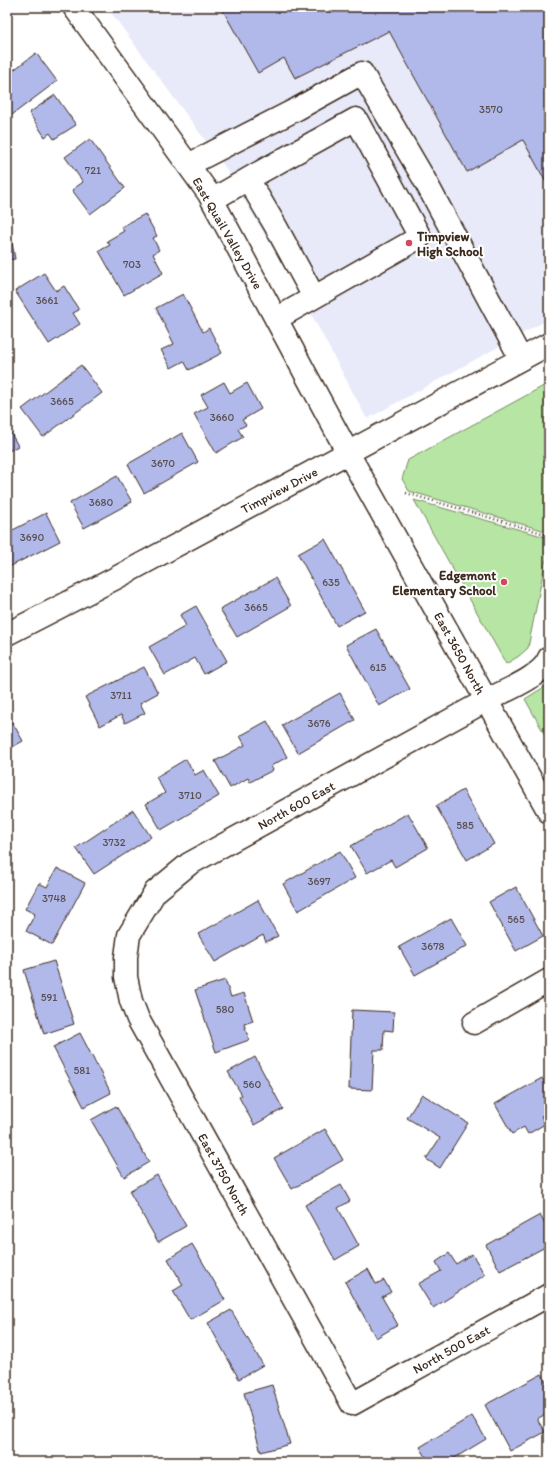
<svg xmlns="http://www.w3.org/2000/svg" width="556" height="1469" font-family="Itim,sans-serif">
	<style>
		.built { fill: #e8eaf9 }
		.green { fill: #b6e5a4; stroke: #788861 }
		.building { fill: #b1b9ea; stroke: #3b2a1e }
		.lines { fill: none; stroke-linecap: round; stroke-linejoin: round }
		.minor-casing { stroke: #3b2a1e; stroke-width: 25 }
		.path { stroke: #3b2a1e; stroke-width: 2.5; stroke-dasharray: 1 3; stroke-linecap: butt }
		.minor { stroke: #fff; stroke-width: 22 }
		.poi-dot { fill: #d1495b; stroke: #fff; stroke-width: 1.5 }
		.labels { text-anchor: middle; stroke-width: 4; stroke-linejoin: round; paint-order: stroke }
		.number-label { font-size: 11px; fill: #584e51 }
		.street-label { font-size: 13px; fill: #3b2a1e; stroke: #fff }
		.poi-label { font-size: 13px; font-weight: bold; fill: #3b2a1e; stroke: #fff; text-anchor: start }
	</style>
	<rect width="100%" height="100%" fill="#fff"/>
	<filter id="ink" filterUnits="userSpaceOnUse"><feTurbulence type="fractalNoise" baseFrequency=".025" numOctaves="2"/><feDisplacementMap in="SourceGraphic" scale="8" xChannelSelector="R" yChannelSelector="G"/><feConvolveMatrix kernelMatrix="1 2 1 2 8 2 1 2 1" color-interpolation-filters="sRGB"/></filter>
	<g filter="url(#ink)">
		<path class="built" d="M 107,7 L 549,7 L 549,319 L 367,419 L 315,321 L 225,167 Z"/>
		<path class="green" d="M 549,383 L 549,532 L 409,491 L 402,479 L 408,460 Z
			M 414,500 L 549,538 L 549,555 L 545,563 L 528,648 L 519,656 L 506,664 Z
			M 549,684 L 549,742 L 525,699 Z"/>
		<path class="building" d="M 221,7 L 549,7 L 549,183 L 547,184 L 523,140 L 467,172 L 389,31 L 295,78 L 284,58 L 258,73 Z
			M 36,53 L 57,81 L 8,118 L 7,116 L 7,75 Z
			M 55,95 L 76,125 L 54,139 L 50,133 L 45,137 L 29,113 Z
			M 90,139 L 125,188 L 90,214 L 72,190 L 83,182 L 65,157 Z
			M 145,214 L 157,236 L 153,238 L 159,250 L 153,254 L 163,273 L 124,295 L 99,251 L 110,245 L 107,241 L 124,231 L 121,227 Z
			M 7,226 L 9,226 L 15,259 L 7,260 Z
			M 44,273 L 56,291 L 64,286 L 79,310 L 73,313 L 80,324 L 49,344 L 15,291 Z
			M 183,294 L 203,332 L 209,328 L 222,353 L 189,370 L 184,361 L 171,368 L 161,350 L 174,344 L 156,308 Z
			M 81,365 L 102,393 L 43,437 L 22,409 Z
			M 224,382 L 230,393 L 247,383 L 261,409 L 242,420 L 246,425 L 238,429 L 243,437 L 216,453 L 194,414 L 208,407 L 201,395 Z
			M 7,426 L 18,446 L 7,452 Z
			M 182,433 L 198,462 L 144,493 L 128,464 Z
			M 117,476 L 132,502 L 84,528 L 70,503 Z
			M 46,513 L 60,541 L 7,568 L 7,533 Z
			M 325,539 L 365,611 L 337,626 L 298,554 Z
			M 275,578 L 291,606 L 237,637 L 220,609 Z
			M 196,606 L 227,661 L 204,674 L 195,658 L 165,675 L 149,647 L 186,626 L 180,615 Z
			M 376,629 L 410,689 L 379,706 L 346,645 Z
			M 144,667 L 158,693 L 140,703 L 145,713 L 125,723 L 121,715 L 100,726 L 85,697 Z
			M 340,693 L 355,720 L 298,753 L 282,725 Z
			M 7,713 L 23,741 L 7,750 Z
			M 267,721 L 287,757 L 271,766 L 273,770 L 250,782 L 248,778 L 230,788 L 215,761 L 245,745 L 240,736 Z
			M 186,759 L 195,775 L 204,770 L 219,796 L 161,830 L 146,804 L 165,793 L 156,777 Z
			M 463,790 L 494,844 L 467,860 L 436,806 Z
			M 133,810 L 151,837 L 94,874 L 76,848 Z
			M 408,813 L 428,848 L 395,867 L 391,860 L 367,873 L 351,846 Z
			M 340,851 L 355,878 L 298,911 L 283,884 Z
			M 57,868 L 85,883 L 52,945 L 26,931 L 35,914 L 25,909 L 39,883 L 47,887 Z
			M 516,887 L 543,936 L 516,951 L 489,902 Z
			M 258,900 L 278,936 L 266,942 L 263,935 L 215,962 L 198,934 Z
			M 451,918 L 467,946 L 415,975 L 399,947 Z
			M 54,961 L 74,1024 L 44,1034 L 24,970 Z
			M 225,980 L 231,997 L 244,993 L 253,1021 L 244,1024 L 249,1040 L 216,1052 L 195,990 Z
			M 352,1010 L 394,1012 L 393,1031 L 384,1030 L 383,1050 L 374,1050 L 372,1090 L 349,1089 Z
			M 80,1033 L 111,1093 L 84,1107 L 53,1047 Z
			M 255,1057 L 283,1109 L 254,1125 L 239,1097 L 242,1095 L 228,1072 Z
			M 542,1078 L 549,1090 L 549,1112 L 541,1116 L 545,1124 L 528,1134 L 524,1127 L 512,1134 L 495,1104 Z
			M 422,1094 L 468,1123 L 440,1168 L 426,1159 L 440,1138 L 407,1118 Z
			M 116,1106 L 149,1162 L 124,1177 L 91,1120 Z
			M 325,1129 L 343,1160 L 292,1189 L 274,1158 Z
			M 157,1175 L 186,1226 L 158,1242 L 129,1191 Z
			M 341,1185 L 350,1201 L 338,1208 L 359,1246 L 335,1260 L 305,1205 Z
			M 540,1215 L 549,1232 L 549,1245 L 500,1271 L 486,1245 Z
			M 192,1244 L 225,1300 L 190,1320 L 173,1291 L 183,1285 L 168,1259 Z
			M 449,1253 L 456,1264 L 472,1254 L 485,1275 L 433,1308 L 418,1284 L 441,1271 L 436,1262 Z
			M 368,1269 L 376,1284 L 384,1280 L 391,1292 L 382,1297 L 398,1325 L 376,1338 L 345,1282 Z
			M 231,1310 L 263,1365 L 239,1379 L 208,1323 Z
			M 542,1374 L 549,1387 L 549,1412 L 537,1419 L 545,1432 L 510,1451 L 485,1405 Z
			M 272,1385 L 290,1444 L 261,1452 L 244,1393 Z
			M 472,1416 L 486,1439 L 448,1462 L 429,1462 L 420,1447 Z"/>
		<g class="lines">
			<defs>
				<path id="minor" d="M 74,7 L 209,194 L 348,453 L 549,812
					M 188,165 L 297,109 L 362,73 L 423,177 L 521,359
					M 248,179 L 275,225 L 314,297
					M 212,200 L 255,175 L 356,119 L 420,237 L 276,319
					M 7,634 L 114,579 L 549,344
					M 549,658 C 542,677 504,691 487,700 L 189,864 L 155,892 L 129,935 L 126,957 L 126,977 L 131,1001 L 138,1019 L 352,1404 L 549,1295
					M 474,1023 L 549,980"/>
			</defs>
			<use href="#minor" class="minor-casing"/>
			<path class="path" d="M 406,493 L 549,535"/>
			<use href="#minor" class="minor"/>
		</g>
	</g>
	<g class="poi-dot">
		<circle cx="409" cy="243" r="4"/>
		<circle cx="504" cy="582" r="4"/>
	</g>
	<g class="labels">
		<g class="number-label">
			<text x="491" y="113">3570</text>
			<text x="93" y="174">721</text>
			<text x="132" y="268">703</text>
			<text x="47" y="304">3661</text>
			<text x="62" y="405">3665</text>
			<text x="222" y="421">3660</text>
			<text x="163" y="467">3670</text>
			<text x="101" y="506">3680</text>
			<text x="32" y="541">3690</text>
			<text x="331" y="586">635</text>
			<text x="256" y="611">3665</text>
			<text x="378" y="671">615</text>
			<text x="121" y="699">3711</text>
			<text x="319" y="727">3676</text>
			<text x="190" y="799">3710</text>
			<text x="465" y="829">585</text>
			<text x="114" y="846">3732</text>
			<text x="319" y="885">3697</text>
			<text x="54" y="902">3748</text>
			<text x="516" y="923">565</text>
			<text x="433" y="950">3678</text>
			<text x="49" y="1001">591</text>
			<text x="225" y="1013">580</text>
			<text x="82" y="1074">581</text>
			<text x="252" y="1088">560</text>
		</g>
		<g class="street-label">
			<text transform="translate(228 233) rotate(60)" y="5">East Quail Valley Drive</text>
			<text transform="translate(279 490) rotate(-28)" y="5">Timpview Drive</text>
			<text transform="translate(460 653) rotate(61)" y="5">East 3650 North</text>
			<text transform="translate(296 805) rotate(-29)" y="5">North 600 East</text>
			<text transform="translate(224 1174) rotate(61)" y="5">East 3750 North</text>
			<text transform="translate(451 1349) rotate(-29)" y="5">North 500 East</text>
		</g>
		<g class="poi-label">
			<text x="417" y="241">Timpview<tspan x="417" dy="15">High School</tspan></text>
			<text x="496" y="580" text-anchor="end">Edgemont<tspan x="496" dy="15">Elementary School</tspan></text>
		</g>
	</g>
	<rect width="556" height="1469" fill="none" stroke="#fff" stroke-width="24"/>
	<rect x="12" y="12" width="532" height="1445" fill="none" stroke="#3b2a1e" stroke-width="1.5" filter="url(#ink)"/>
</svg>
